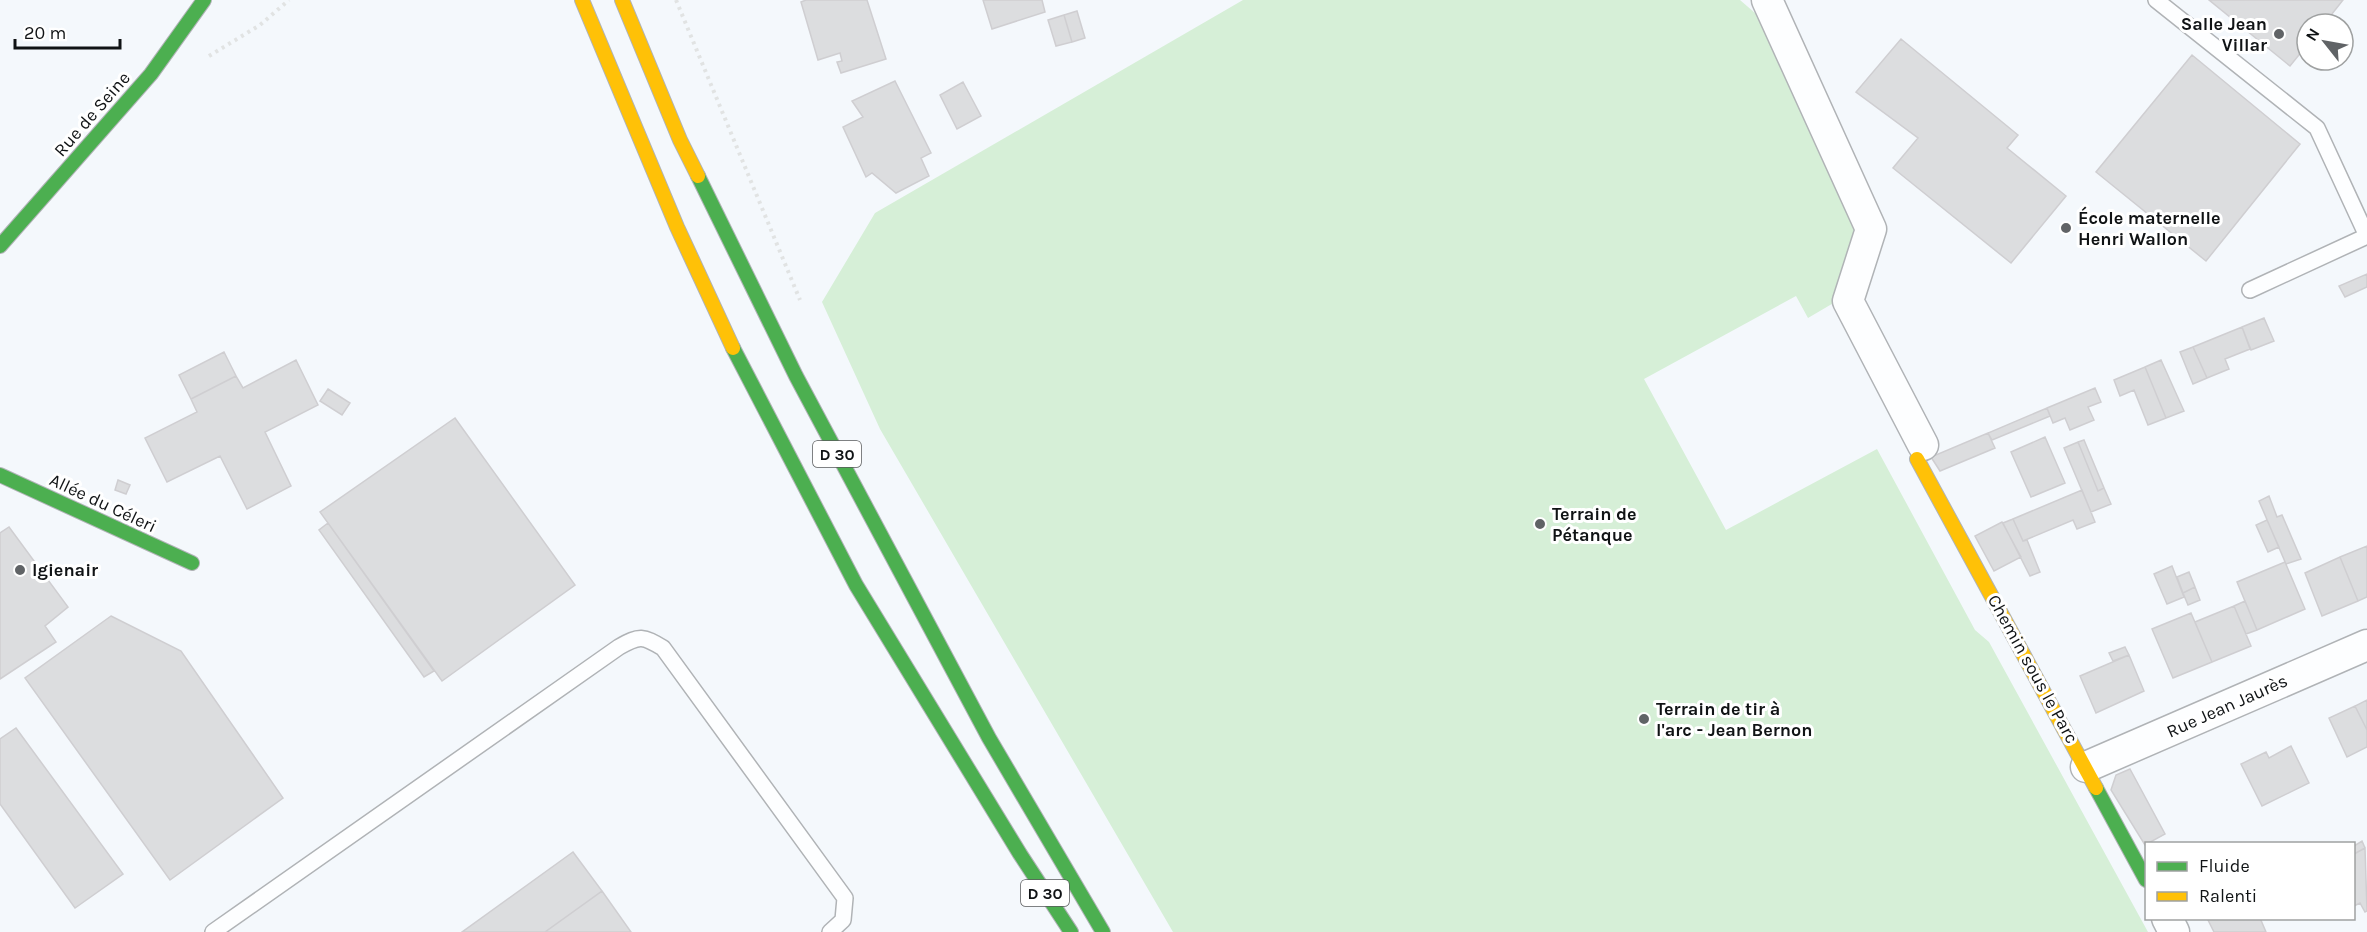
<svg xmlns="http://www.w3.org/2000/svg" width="2367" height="932" font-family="Karla,sans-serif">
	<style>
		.green { fill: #d6efd7 }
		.building { fill: #dcdddf; stroke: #cfced1; stroke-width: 1.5 }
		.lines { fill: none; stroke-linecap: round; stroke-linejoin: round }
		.lane-casing { stroke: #b0b3b6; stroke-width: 18 }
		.street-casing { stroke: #b0b3b6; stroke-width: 33 }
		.fast-casing { stroke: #b0b3b6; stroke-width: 16 }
		.slow-casing { stroke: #b0b3b6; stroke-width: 16 }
		.path { stroke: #e1e3e3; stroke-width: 4; stroke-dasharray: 3 4.5; stroke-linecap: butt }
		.lane { stroke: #fdfeff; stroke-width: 15 }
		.street { stroke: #fdfeff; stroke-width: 30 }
		.fast { stroke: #4caf50; stroke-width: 14 }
		.slow { stroke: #ffc107; stroke-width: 14 }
		.poi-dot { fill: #606366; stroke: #fff; stroke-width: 2 }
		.labels { text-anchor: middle; stroke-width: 6; stroke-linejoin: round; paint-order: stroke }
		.shield { fill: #fff; stroke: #585a5b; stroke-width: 1.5 }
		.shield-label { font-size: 16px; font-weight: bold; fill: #101315 }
		.poi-label { font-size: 18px; font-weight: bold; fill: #101315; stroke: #fff; text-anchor: start }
		.street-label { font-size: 18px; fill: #101315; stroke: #fff }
	</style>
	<rect width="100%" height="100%" fill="#f4f8fc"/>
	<path class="green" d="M 1243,0 L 1740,0 L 1770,26 L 1859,229 L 1842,298 L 1808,318 L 1796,296 L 1644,379 L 1726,530 L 1877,449 L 1975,630 L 1989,642 L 2148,932 L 1173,932 L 880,429 L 822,302 L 875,213 Z"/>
	<path class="building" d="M 806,0 L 867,0 L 886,59 L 841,73 L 837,62 L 842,61 L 840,53 L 818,60 L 801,2 Z
		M 983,0 L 1042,0 L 1045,12 L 992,29 Z
		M 2209,0 L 2343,0 L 2324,24 L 2307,24 L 2307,45 L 2290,66 Z
		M 1077,11 L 1085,38 L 1072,42 L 1064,15 Z
		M 1064,15 L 1072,42 L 1056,46 L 1048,20 Z
		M 1901,39 L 2018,135 L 2007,148 L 2066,196 L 2011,263 L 1893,168 L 1918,138 L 1856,92 Z
		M 2192,55 L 2300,144 L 2206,261 L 2096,172 Z
		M 895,81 L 931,153 L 921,158 L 929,176 L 896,193 L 872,173 L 866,177 L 843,127 L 863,117 L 852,101 Z
		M 963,82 L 981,116 L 957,129 L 940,95 Z
		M 2367,274 L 2367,287 L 2345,297 L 2339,286 Z
		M 2264,318 L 2274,341 L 2251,350 L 2242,327 Z
		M 2242,327 L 2250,349 L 2225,359 L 2229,369 L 2207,378 L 2193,347 Z
		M 2193,347 L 2207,378 L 2193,384 L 2180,352 Z
		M 224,352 L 236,376 L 191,399 L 179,375 Z
		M 296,360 L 318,405 L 265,432 L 291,486 L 247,509 L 220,456 L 167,482 L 145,438 L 197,412 L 191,399 L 236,376 L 243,388 Z
		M 2161,360 L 2184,411 L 2166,418 L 2145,367 Z
		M 2145,367 L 2166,418 L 2148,425 L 2134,390 L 2120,396 L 2114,380 Z
		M 2095,388 L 2101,402 L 2088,407 L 2094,420 L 2070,430 L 2065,418 L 2053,423 L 2047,408 Z
		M 328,389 L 350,403 L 342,415 L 320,401 Z
		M 2047,408 L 2050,416 L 1992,440 L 1988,433 Z
		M 455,418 L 575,585 L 442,681 L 320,512 Z
		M 1988,433 L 1995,448 L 1940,471 L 1931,457 Z
		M 2045,437 L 2065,483 L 2031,497 L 2011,452 Z
		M 2084,440 L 2104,488 L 2098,491 L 2078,442 Z
		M 2078,442 L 2098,491 L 2104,488 L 2111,504 L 2091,512 L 2064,448 Z
		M 118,480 L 130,485 L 126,494 L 115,490 Z
		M 2082,490 L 2095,522 L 2077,529 L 2073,520 L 2023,541 L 2013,519 Z
		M 2269,496 L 2277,517 L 2282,515 L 2301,559 L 2286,564 L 2259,501 Z
		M 2013,519 L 2023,541 L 2027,540 L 2040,572 L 2030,576 L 2003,523 Z
		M 2267,520 L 2279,547 L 2268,552 L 2256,525 Z
		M 2002,522 L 2021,557 L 1994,571 L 1975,536 Z
		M 328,523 L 434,671 L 424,677 L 319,530 Z
		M 9,527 L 68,607 L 45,626 L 56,642 L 0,679 L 0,533 Z
		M 2367,546 L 2367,597 L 2358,601 L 2340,557 Z
		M 2340,557 L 2358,601 L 2322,616 L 2305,573 Z
		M 2285,562 L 2305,609 L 2257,630 L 2237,582 Z
		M 2172,566 L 2184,597 L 2167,604 L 2154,574 Z
		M 2189,572 L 2195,587 L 2183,593 L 2177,577 Z
		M 2195,587 L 2200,600 L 2188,605 L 2183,593 Z
		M 2245,601 L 2257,630 L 2246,634 L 2234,606 Z
		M 2234,606 L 2251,646 L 2212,662 L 2195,622 Z
		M 2191,613 L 2212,662 L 2173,678 L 2152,629 Z
		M 111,616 L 181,651 L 283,798 L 170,880 L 25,678 Z
		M 2125,647 L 2129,655 L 2113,661 L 2109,653 Z
		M 2129,655 L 2144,691 L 2096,713 L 2080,676 Z
		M 2367,700 L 2367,730 L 2355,706 Z
		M 2355,706 L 2367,730 L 2367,747 L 2347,757 L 2329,718 Z
		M 16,728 L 123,874 L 75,908 L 0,804 L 0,739 Z
		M 2291,746 L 2309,783 L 2262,806 L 2241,764 L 2266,752 L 2269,758 Z
		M 2130,769 L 2165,834 L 2145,845 L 2111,790 L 2116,775 Z
		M 2362,841 L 2365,848 L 2354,854 L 2354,846 Z
		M 2365,848 L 2367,911 L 2365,912 L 2360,903 L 2354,906 L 2354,854 Z
		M 573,852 L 602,891 L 545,932 L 462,932 Z
		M 602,891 L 631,932 L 545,932 Z
		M 2211,918 L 2260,918 L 2266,932 L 2214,932 L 2208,920 Z"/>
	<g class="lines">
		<defs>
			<path id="lane" d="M 2156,0 L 2317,128 L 2367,236
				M 2250,290 L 2367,236
				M 213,932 L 619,647 C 640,635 643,636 663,648 L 845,898 L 843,920 L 830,932"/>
			<path id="street" d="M 1767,0 L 1871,229 L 1848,301 L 1923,445
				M 2086,767 L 2367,645
				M 2167,918 L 2174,932"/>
			<path id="fast" d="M 698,176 L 796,376 L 989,738 L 1103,932
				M 0,246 L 151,74 L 204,0
				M 733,348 L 856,585 L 1020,854 L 1071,932
				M 0,475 L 192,563
				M 2096,788 L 2146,880"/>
			<path id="slow" d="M 582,0 L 677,227 L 733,348
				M 622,0 L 680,140 L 698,176
				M 1917,459 L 2096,788"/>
		</defs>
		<use href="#lane" class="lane-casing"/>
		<use href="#street" class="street-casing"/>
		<use href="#fast" class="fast-casing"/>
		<use href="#slow" class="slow-casing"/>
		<path class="path" d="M 676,0 L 800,300
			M 209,56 L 260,25 L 289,0"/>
		<use href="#lane" class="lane"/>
		<use href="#street" class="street"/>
		<use href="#fast" class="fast"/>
		<use href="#slow" class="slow"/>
	</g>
	<g class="poi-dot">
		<circle cx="2279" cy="34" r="6"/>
		<circle cx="2066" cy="228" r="6"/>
		<circle cx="1540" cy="524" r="6"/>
		<circle cx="20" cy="570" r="6"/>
		<circle cx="1644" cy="719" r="6"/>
	</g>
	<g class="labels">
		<g class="shield">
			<rect x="813" y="441" width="48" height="26" rx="4.5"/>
			<rect x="1021" y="880" width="48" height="26" rx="4.5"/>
		</g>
		<g class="shield-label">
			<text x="837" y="460">D 30</text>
			<text x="1045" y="899">D 30</text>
		</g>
		<g class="poi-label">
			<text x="2267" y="30" text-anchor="end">Salle Jean<tspan x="2267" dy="21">Villar</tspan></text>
			<text x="2078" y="224">École maternelle<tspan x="2078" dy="21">Henri Wallon</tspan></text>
			<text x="1552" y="520">Terrain de<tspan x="1552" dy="21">Pétanque</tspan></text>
			<text x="32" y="576">Igienair</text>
			<text x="1656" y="715">Terrain de tir à<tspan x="1656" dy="21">l'arc - Jean Bernon</tspan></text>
		</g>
		<g class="street-label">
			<text transform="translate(92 114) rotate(-49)" y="6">Rue de Seine</text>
			<text transform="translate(103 503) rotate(25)" y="6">Allée du Céleri</text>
			<text transform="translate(2033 669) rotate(61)" y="6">Chemin sous le Parc</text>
			<text transform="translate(2227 706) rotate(-24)" y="6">Rue Jean Jaurès</text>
		</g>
	</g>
	<rect x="2145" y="842" width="210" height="78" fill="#ffffff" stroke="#9fa1a1" stroke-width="1.5"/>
	<rect x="2157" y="862" width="30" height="9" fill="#4caf50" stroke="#9fa1a1" stroke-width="1.5"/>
	<text x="2199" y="872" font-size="18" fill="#101315">Fluide</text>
	<rect x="2157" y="892" width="30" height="9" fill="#ffc107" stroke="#9fa1a1" stroke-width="1.5"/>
	<text x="2199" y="902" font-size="18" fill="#101315">Ralenti</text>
	<g transform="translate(2325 42) rotate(301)"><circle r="28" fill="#ffffff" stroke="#9fa1a1" stroke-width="1.5"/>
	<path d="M0-4.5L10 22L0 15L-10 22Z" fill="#606366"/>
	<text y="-9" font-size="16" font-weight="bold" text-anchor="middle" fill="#101315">N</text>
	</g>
	<path d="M15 39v9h105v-9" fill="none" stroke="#101315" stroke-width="3"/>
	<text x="24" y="39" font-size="18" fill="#101315" stroke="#ffffff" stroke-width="4.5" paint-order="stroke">20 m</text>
</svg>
